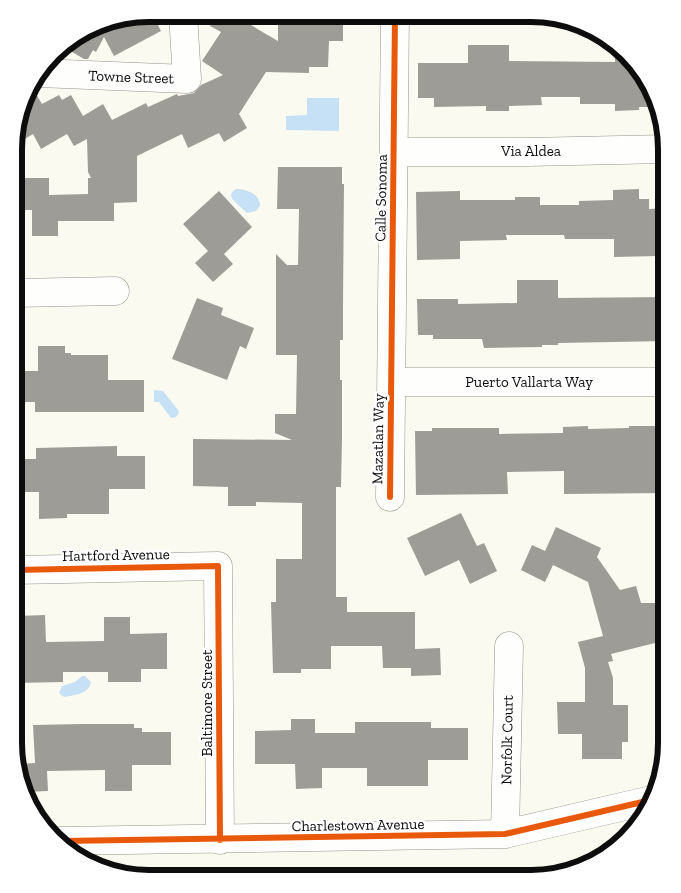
<svg xmlns="http://www.w3.org/2000/svg" width="681" height="893" font-family="'Zilla Slab',serif">
	<style>
		.water { fill: #c6e1f6 }
		.building { fill: #9e9c96 }
		.lines { fill: none; stroke-linecap: round; stroke-linejoin: round }
		.minor-casing { stroke: #94948f; stroke-width: 29 }
		.minor { stroke: #fefefd; stroke-width: 28 }
		.cycleway-casing { stroke: #fff; stroke-width: 9 }
		.cycleway { stroke: #e8590c; stroke-width: 6 }
		.labels { text-anchor: middle; stroke-width: 5; stroke-linejoin: round; paint-order: stroke }
		.street-label { font-size: 15px; fill: #0d0d0d; stroke: #fff }
		.rim { fill: none; stroke: #0d0d0d; stroke-width: 6 }
	</style>
	<rect width="100%" height="100%" fill="#fbfaf0"/>
	<path class="water" d="M 307,98 L 339,98 L 339,131 L 286,130 L 286,116 L 307,115 Z
		M 236,189 C 247,189 260,194 260,206 L 256,211 L 247,213 L 233,200 L 231,196 L 232,192 Z
		M 154,390 L 163,391 L 178,410 L 179,413 L 176,417 L 171,418 L 159,402 L 154,402 Z
		M 82,676 L 85,676 L 91,682 C 89,694 75,695 64,697 L 59,693 L 62,686 L 75,682 Z"/>
	<path class="building" d="M 150,14 L 152,14 L 161,31 L 114,56 L 104,37 L 96,52 L 93,50 L 88,59 L 84,59 L 62,46 L 106,21 Z
		M 217,14 L 232,14 L 278,41 L 278,14 L 343,14 L 343,41 L 329,41 L 328,67 L 309,67 L 309,73 L 266,72 L 239,114 L 247,128 L 224,142 L 219,133 L 188,148 L 182,134 L 137,156 L 137,202 L 114,203 L 114,221 L 58,221 L 58,236 L 32,236 L 32,210 L 15,210 L 15,178 L 49,178 L 49,195 L 88,194 L 88,178 L 91,178 L 88,172 L 87,139 L 74,146 L 67,134 L 41,149 L 33,134 L 15,145 L 15,132 L 26,100 L 36,94 L 42,104 L 59,95 L 62,100 L 71,95 L 83,116 L 103,104 L 112,120 L 146,103 L 148,107 L 177,94 L 178,96 L 194,93 L 201,85 L 223,75 L 202,61 L 221,32 L 210,26 Z
		M 615,43 L 653,89 L 657,107 L 639,107 L 639,110 L 615,111 L 615,104 L 580,104 L 580,97 L 541,97 L 542,105 L 509,106 L 509,111 L 486,111 L 486,106 L 434,107 L 434,98 L 418,98 L 418,63 L 468,63 L 468,45 L 509,45 L 509,61 L 615,62 Z
		M 278,167 L 342,167 L 342,184 L 344,184 L 343,307 L 343,340 L 340,340 L 340,380 L 342,380 L 342,438 L 341,487 L 336,487 L 336,597 L 347,597 L 347,612 L 415,612 L 415,649 L 440,648 L 441,675 L 411,676 L 411,668 L 383,668 L 382,646 L 331,646 L 331,669 L 301,669 L 301,673 L 273,673 L 271,602 L 276,602 L 276,559 L 302,559 L 302,503 L 256,502 L 256,506 L 228,506 L 228,487 L 193,486 L 193,439 L 292,440 L 275,433 L 275,414 L 296,414 L 297,355 L 276,355 L 276,254 L 287,265 L 298,265 L 299,209 L 277,209 Z
		M 639,189 L 639,199 L 649,199 L 649,209 L 667,208 L 667,239 L 657,239 L 657,256 L 614,257 L 614,239 L 565,239 L 564,235 L 506,235 L 507,240 L 460,241 L 460,259 L 417,260 L 416,192 L 460,191 L 460,200 L 515,200 L 515,197 L 540,197 L 540,205 L 579,205 L 579,201 L 613,200 L 613,190 Z
		M 219,191 L 252,227 L 224,254 L 233,264 L 213,282 L 195,263 L 208,251 L 183,224 Z
		M 517,280 L 558,280 L 558,298 L 667,297 L 667,341 L 558,343 L 558,345 L 542,345 L 542,347 L 484,348 L 482,339 L 433,339 L 433,335 L 418,335 L 417,299 L 458,299 L 458,304 L 517,303 Z
		M 197,298 L 223,308 L 221,315 L 254,328 L 246,349 L 240,346 L 227,380 L 172,359 Z
		M 38,346 L 65,346 L 65,353 L 71,353 L 71,355 L 108,355 L 108,380 L 144,380 L 144,412 L 35,412 L 35,402 L 14,402 L 14,371 L 38,371 Z
		M 588,426 L 588,429 L 629,428 L 629,426 L 667,426 L 667,493 L 564,494 L 564,471 L 507,472 L 508,494 L 416,495 L 415,431 L 432,431 L 432,428 L 499,428 L 499,434 L 563,433 L 563,427 Z
		M 117,446 L 117,456 L 145,456 L 145,489 L 109,489 L 109,514 L 67,514 L 67,518 L 39,519 L 39,492 L 14,492 L 14,459 L 36,459 L 36,448 Z
		M 461,513 L 477,546 L 484,543 L 497,571 L 470,584 L 459,560 L 425,576 L 407,538 Z
		M 556,527 L 601,548 L 597,557 L 620,590 L 636,586 L 641,603 L 667,603 L 667,640 L 611,654 L 613,661 L 608,662 L 613,678 L 613,705 L 628,705 L 628,742 L 622,742 L 622,759 L 582,759 L 582,734 L 558,734 L 557,702 L 585,702 L 585,668 L 578,642 L 603,636 L 588,582 L 553,565 L 545,582 L 521,570 L 532,545 L 545,551 Z
		M 45,615 L 46,642 L 104,641 L 104,617 L 130,617 L 130,634 L 167,633 L 167,669 L 141,669 L 141,682 L 108,682 L 108,672 L 63,672 L 63,682 L 15,683 L 14,642 L 18,642 L 18,616 Z
		M 291,719 L 315,719 L 315,733 L 355,733 L 355,722 L 431,722 L 431,728 L 468,728 L 468,760 L 428,760 L 428,786 L 367,786 L 367,768 L 322,768 L 322,788 L 296,789 L 295,764 L 255,764 L 255,731 L 291,730 Z
		M 82,724 L 134,724 L 134,728 L 142,728 L 142,732 L 171,732 L 171,765 L 132,765 L 132,791 L 105,791 L 105,770 L 47,771 L 48,791 L 25,792 L 18,764 L 35,763 L 33,725 Z"/>
	<g class="lines">
		<defs>
			<path id="minor" d="M 39,73 L 187,79 L 183,14
				M 394,152 L 527,152 L 667,149
				M 15,293 L 115,291
				M 392,382 L 667,382
				M 390,497 L 395,14
				M 14,570 L 218,566 L 220,840
				M 505,834 L 509,646
				M 61,841 L 505,834 L 651,800"/>
		</defs>
		<use href="#minor" class="minor-casing"/>
		<use href="#minor" class="minor"/>
		<defs>
			<path id="cycleway" d="M 390,497 L 395,14
				M 14,570 L 218,566 L 220,840
				M 61,841 L 505,834 L 651,800"/>
		</defs>
		<use href="#cycleway" class="cycleway-casing"/>
		<use href="#cycleway" class="cycleway"/>
	</g>
	<g class="labels">
		<g class="street-label">
			<text transform="translate(131 77) rotate(2)" y="5">Towne Street</text>
			<text x="531" y="156">Via Aldea</text>
			<text transform="translate(381 198) rotate(-89)" y="5">Calle Sonoma</text>
			<text x="529" y="387">Puerto Vallarta Way</text>
			<text transform="translate(378 439) rotate(-89)" y="5">Mazatlan Way</text>
			<text transform="translate(116 555) rotate(-1)" y="5">Hartford Avenue</text>
			<text transform="translate(207 703) rotate(-90)" y="5">Baltimore Street</text>
			<text transform="translate(507 740) rotate(-89)" y="5">Norfolk Court</text>
			<text transform="translate(358 825) rotate(-1)" y="5">Charlestown Avenue</text>
		</g>
	</g>
	<path d="M0 0H681V893H0ZM149 22H531A127 127 0 0 1 658 149V743A127 127 0 0 1 531 870H149A127 127 0 0 1 22 743V149A127 127 0 0 1 149 22Z" fill="#fff" fill-rule="evenodd"/>
	<path class="rim" d="M149 22H531A127 127 0 0 1 658 149V743A127 127 0 0 1 531 870H149A127 127 0 0 1 22 743V149A127 127 0 0 1 149 22Z"/>
</svg>
